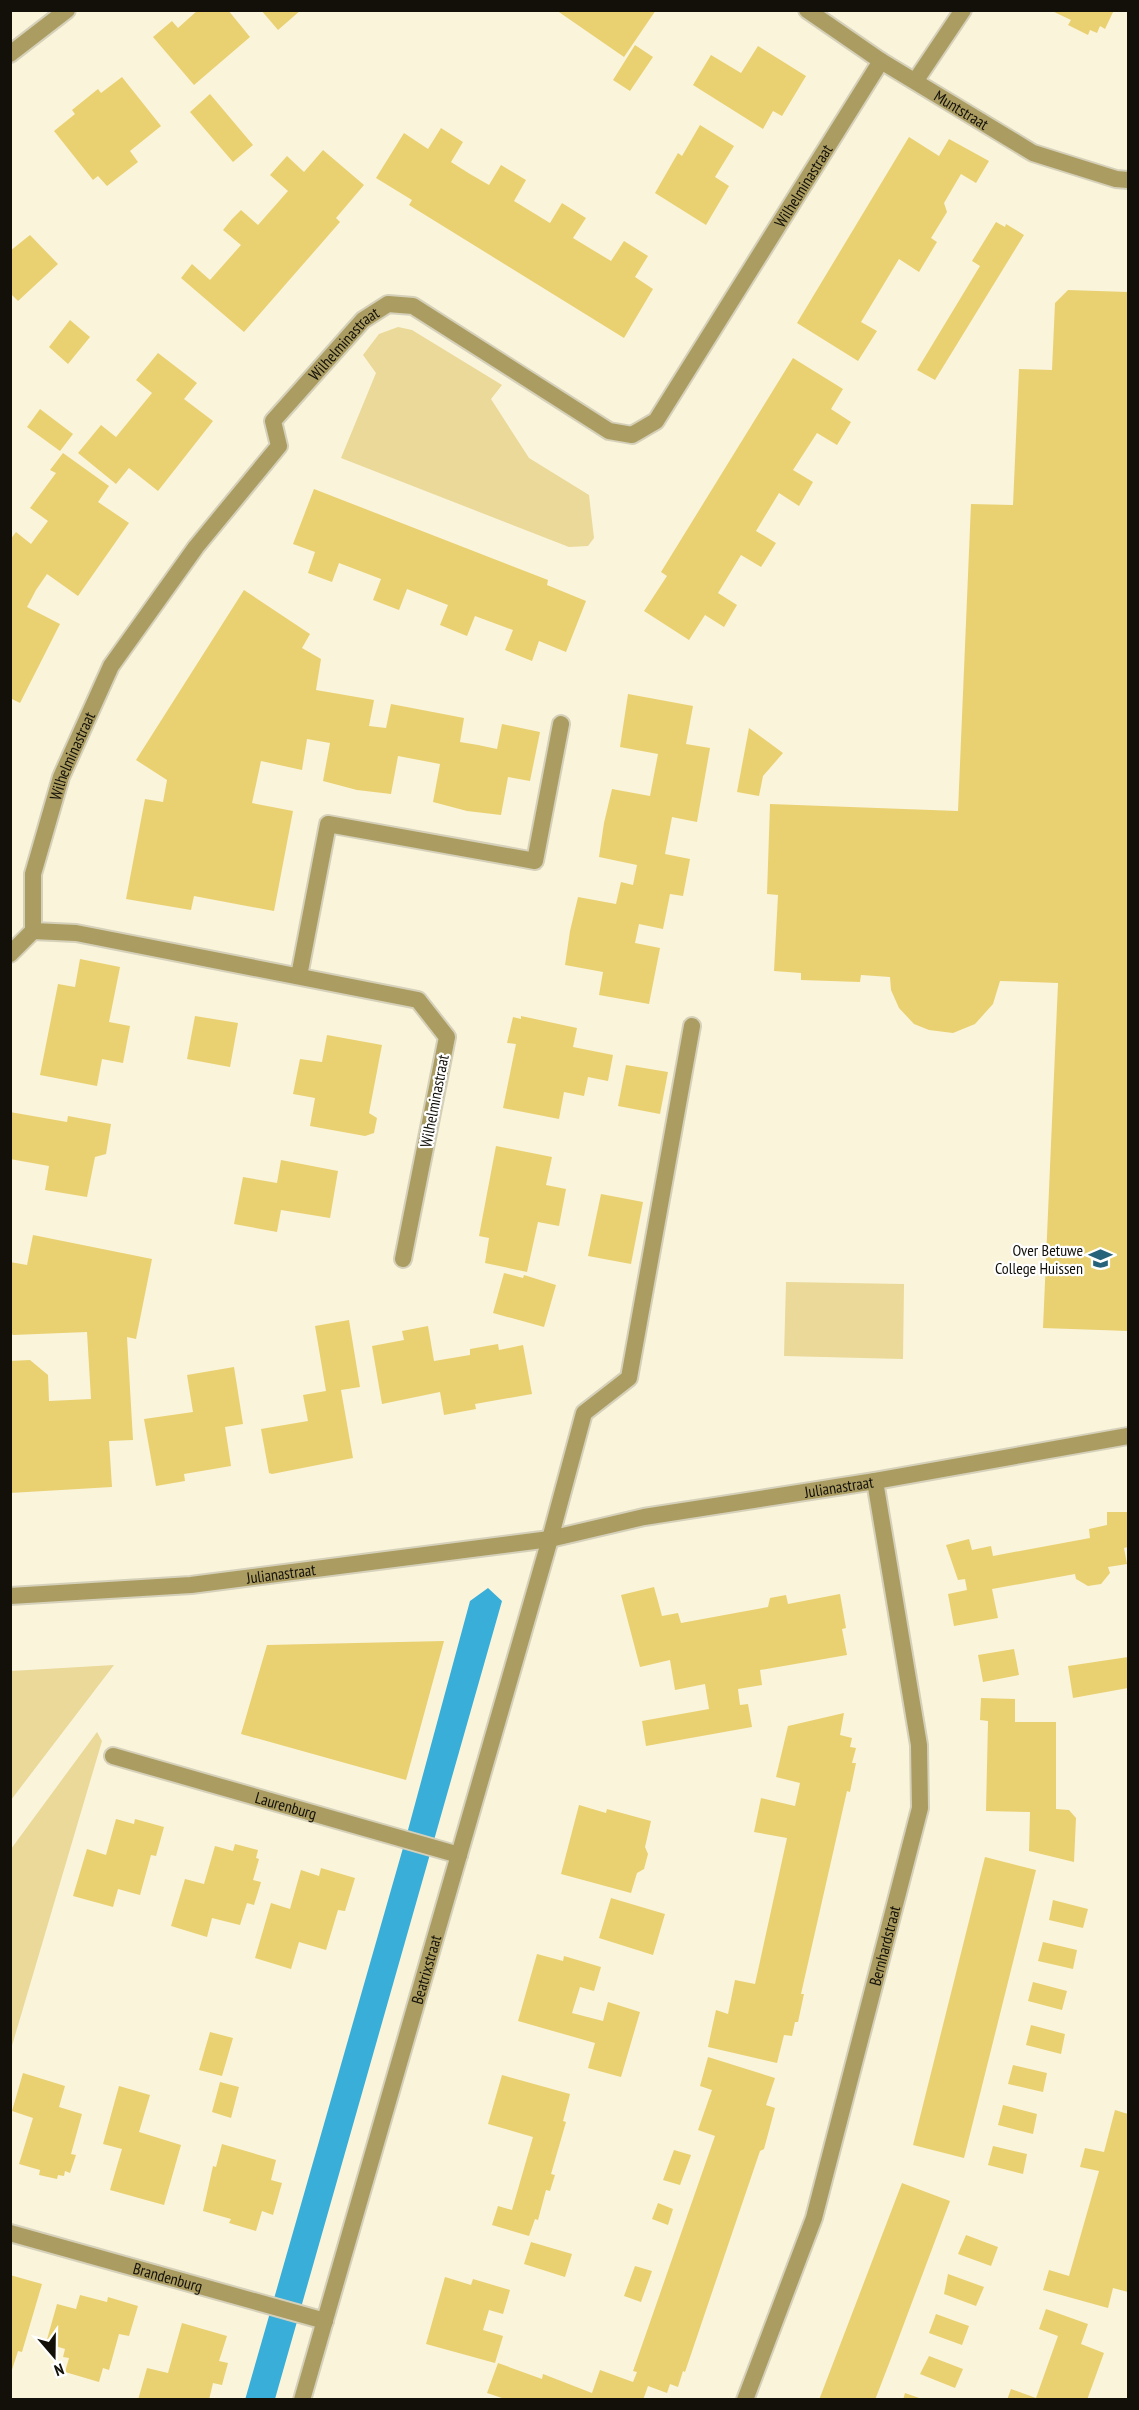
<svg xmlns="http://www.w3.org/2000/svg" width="1139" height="2410" font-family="'PT Sans Narrow',sans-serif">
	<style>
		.green { fill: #ead998 }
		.water { fill: #38aed9 }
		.building { fill: #e9d171 }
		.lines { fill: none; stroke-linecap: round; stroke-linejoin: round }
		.minor-casing { stroke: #d5d0b9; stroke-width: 20 }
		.tertiary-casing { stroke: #d5d0b9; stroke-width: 20 }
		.minor { stroke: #ab9c61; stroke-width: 16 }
		.tertiary { stroke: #ab9c61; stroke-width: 16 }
		.labels { text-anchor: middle; stroke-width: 4.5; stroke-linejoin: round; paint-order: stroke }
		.street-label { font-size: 16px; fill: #121008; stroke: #fff }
		.poi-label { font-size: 16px; fill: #121008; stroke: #fff; text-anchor: end }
	</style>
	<rect width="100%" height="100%" fill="#faf4db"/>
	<path class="green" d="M 398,327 L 412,330 L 502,385 L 491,399 L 529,458 L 589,495 L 594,538 L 588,546 L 569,547 L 341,458 L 376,373 L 363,355 L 379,334 Z
		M 786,1282 L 904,1284 L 903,1359 L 784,1356 Z
		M 114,1665 L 11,1800 L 11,1671 Z
		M 97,1732 L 102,1741 L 11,2049 L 11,1849 Z"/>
	<path class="water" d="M 488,1588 L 502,1601 L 275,2399 L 245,2400 L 405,1841 L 470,1601 Z"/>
	<path class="building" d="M 198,10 L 228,10 L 250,37 L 194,85 L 153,37 L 172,21 L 178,28 Z
		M 261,10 L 301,10 L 278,30 Z
		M 556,10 L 656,10 L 624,57 Z
		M 1050,10 L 1114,10 L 1105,29 L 1100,26 L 1097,33 L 1090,30 L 1088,35 L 1068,25 L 1071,20 Z
		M 635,45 L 653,57 L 630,91 L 613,80 Z
		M 758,46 L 806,76 L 782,116 L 773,111 L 763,129 L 693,85 L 711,55 L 741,73 Z
		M 122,77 L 161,126 L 130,151 L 138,162 L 107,186 L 98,176 L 93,180 L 54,131 L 75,114 L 72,110 L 98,89 L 101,93 Z
		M 210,94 L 253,145 L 233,162 L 190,112 Z
		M 700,125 L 734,146 L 715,177 L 729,186 L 706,225 L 655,193 L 678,153 L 682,156 Z
		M 441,128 L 463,142 L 451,162 L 470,174 L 489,185 L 501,165 L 526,180 L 514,201 L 550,223 L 562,203 L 586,218 L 573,238 L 611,261 L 624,241 L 648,256 L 635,277 L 653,289 L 624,338 L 409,205 L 412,200 L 376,178 L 404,133 L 428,149 Z
		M 909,137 L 939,156 L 949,139 L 989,161 L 976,183 L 961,174 L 944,203 L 947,212 L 931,238 L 937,242 L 919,272 L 899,259 L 861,322 L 877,331 L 858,361 L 797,323 Z
		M 323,150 L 364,185 L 336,218 L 340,222 L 244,332 L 181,278 L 192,264 L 210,280 L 241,245 L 223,230 L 232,219 L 241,210 L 258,225 L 288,191 L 270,175 L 287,156 L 304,172 Z
		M 996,222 L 1005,227 L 1006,224 L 1024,235 L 935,380 L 917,370 L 980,266 L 972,261 Z
		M 30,235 L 58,264 L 18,301 L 10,293 L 10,251 Z
		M 1068,290 L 1128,292 L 1128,1331 L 1043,1328 L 1058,983 L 1000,981 L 993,1004 L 975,1024 L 953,1033 L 929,1030 L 914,1024 L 899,1008 L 891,990 L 890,977 L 861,975 L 860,982 L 801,980 L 801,973 L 774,971 L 778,895 L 767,894 L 770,804 L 958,811 L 971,504 L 1013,505 L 1019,369 L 1052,370 L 1055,303 Z
		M 70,320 L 90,337 L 68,364 L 49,347 Z
		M 158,353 L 197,383 L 184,399 L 213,421 L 158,491 L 129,468 L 116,484 L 78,453 L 101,425 L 116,437 L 152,393 L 136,380 Z
		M 793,358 L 843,389 L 831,409 L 851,422 L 837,445 L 817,433 L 793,470 L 813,482 L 799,506 L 779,493 L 756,531 L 776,543 L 761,567 L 741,555 L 718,593 L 737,605 L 724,627 L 705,615 L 689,640 L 644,611 L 667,576 L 661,572 Z
		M 40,409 L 73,434 L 60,451 L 27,427 Z
		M 63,453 L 109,486 L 98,502 L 129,523 L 78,596 L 47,574 L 36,590 L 27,607 L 60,624 L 20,703 L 10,698 L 10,540 L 16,532 L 31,544 L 48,521 L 30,508 L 56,473 L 50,470 Z
		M 314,489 L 548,580 L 547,585 L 586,601 L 566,652 L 539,641 L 532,661 L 505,650 L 513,630 L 475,616 L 467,636 L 440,625 L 448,605 L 407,589 L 399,610 L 373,600 L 381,579 L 339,563 L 332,582 L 308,573 L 315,552 L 293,544 Z
		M 244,590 L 310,634 L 302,648 L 321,659 L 316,690 L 374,700 L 369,726 L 386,728 L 391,704 L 464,718 L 460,742 L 478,745 L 497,749 L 502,724 L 540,732 L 530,781 L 508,777 L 501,815 L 467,811 L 433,802 L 440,764 L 398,756 L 391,794 L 357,790 L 323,781 L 330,743 L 307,739 L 302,770 L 261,761 L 252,803 L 293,811 L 274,911 L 194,896 L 191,910 L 126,899 L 145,799 L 163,802 L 167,780 L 136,760 Z
		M 628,694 L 693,706 L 686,744 L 710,748 L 697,822 L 672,817 L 665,854 L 690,859 L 683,896 L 670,894 L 663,929 L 639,924 L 635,943 L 660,948 L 649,1004 L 599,995 L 603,972 L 565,965 L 570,931 L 578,897 L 616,904 L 621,882 L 633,885 L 637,865 L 599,857 L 604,823 L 612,789 L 650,796 L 658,754 L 620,747 Z
		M 749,728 L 783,753 L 763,776 L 759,796 L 737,792 Z
		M 80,959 L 120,967 L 109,1022 L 130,1026 L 123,1063 L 102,1059 L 97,1086 L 40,1075 L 58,984 L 75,987 Z
		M 195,1016 L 238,1023 L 230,1067 L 187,1059 Z
		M 521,1016 L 577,1028 L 573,1047 L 613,1055 L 608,1081 L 588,1077 L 584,1096 L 564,1092 L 559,1119 L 503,1108 L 516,1044 L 507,1043 L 513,1017 L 521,1019 Z
		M 327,1035 L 382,1045 L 369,1113 L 377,1118 L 374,1133 L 365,1136 L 310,1126 L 315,1098 L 293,1094 L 300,1059 L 322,1062 Z
		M 626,1065 L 668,1072 L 660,1114 L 618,1106 Z
		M 10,1112 L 67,1122 L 68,1116 L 111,1124 L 106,1154 L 95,1157 L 87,1197 L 45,1190 L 49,1166 L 10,1159 Z
		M 496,1146 L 552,1157 L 546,1185 L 566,1189 L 559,1226 L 538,1222 L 527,1272 L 485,1263 L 489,1238 L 479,1236 Z
		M 281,1160 L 338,1171 L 330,1218 L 281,1210 L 277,1232 L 234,1224 L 243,1177 L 277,1183 Z
		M 601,1194 L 643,1202 L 631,1264 L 588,1256 Z
		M 33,1235 L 152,1259 L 136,1339 L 127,1337 L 133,1440 L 109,1441 L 112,1487 L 10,1493 L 10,1361 L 30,1360 L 48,1375 L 49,1401 L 91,1399 L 87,1332 L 13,1335 L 10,1332 L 10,1262 L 27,1265 Z
		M 504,1273 L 523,1278 L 524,1275 L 556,1285 L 544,1327 L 493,1313 Z
		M 349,1320 L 360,1387 L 341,1390 L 353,1458 L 272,1474 L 269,1473 L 261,1429 L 308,1421 L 303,1395 L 326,1391 L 315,1326 Z
		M 428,1326 L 434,1361 L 470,1355 L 470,1349 L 498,1344 L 499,1350 L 523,1345 L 532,1394 L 475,1404 L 476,1409 L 444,1415 L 440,1392 L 382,1404 L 372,1346 L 404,1340 L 402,1331 Z
		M 234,1367 L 243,1424 L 225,1427 L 231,1466 L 184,1474 L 185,1481 L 156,1486 L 144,1419 L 193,1412 L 187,1375 Z
		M 1107,1512 L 1128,1512 L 1128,1547 L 1124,1548 L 1127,1564 L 1108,1567 L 1110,1573 L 1101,1584 L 1088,1586 L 1076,1579 L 1075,1574 L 992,1589 L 998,1618 L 954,1626 L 948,1594 L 967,1590 L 965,1579 L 958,1580 L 946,1545 L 969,1539 L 972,1550 L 991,1546 L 993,1556 L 1090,1538 L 1089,1529 L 1107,1525 Z
		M 654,1587 L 662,1616 L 678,1613 L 681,1623 L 768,1607 L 770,1598 L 786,1595 L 788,1604 L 840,1594 L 846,1628 L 842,1629 L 847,1655 L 760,1670 L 762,1685 L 738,1689 L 740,1705 L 748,1704 L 752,1727 L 646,1746 L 642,1721 L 709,1709 L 705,1684 L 675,1690 L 670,1660 L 640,1667 L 621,1595 Z
		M 444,1641 L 406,1780 L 241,1734 L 267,1645 Z
		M 1014,1649 L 1019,1675 L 983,1682 L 978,1655 Z
		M 1128,1657 L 1128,1688 L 1073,1698 L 1068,1666 Z
		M 981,1698 L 1015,1699 L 1015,1722 L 1056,1722 L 1056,1809 L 1069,1810 L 1076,1818 L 1074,1862 L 1029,1851 L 1030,1812 L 986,1811 L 988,1721 L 980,1720 Z
		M 844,1713 L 840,1735 L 852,1738 L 850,1747 L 856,1748 L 852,1763 L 856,1763 L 850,1792 L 847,1791 L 801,1994 L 804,1994 L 798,2022 L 795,2022 L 792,2036 L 784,2035 L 777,2063 L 708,2047 L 716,2010 L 728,2014 L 735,1980 L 755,1984 L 787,1838 L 754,1832 L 761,1798 L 795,1806 L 800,1783 L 776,1777 L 788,1726 Z
		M 579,1805 L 606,1813 L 607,1809 L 651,1821 L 645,1847 L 648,1854 L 644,1869 L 637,1873 L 631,1893 L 561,1874 Z
		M 116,1819 L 134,1824 L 135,1819 L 164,1827 L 156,1856 L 151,1855 L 140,1895 L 118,1889 L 113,1907 L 73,1896 L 87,1849 L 106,1855 Z
		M 235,1844 L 258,1850 L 256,1858 L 259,1859 L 253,1880 L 261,1882 L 254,1905 L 247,1903 L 240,1925 L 212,1918 L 207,1937 L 171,1926 L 185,1879 L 204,1884 L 215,1846 L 233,1851 Z
		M 985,1857 L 1036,1870 L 964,2158 L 913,2145 Z
		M 321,1868 L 355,1878 L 345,1911 L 338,1910 L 326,1950 L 299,1942 L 291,1969 L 255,1958 L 271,1903 L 290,1909 L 301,1870 L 319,1876 Z
		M 611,1898 L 665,1914 L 653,1955 L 599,1938 Z
		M 1053,1900 L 1088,1909 L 1083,1928 L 1049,1920 Z
		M 1043,1942 L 1077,1950 L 1073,1969 L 1038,1961 Z
		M 537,1954 L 563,1961 L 564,1956 L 601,1967 L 594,1991 L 580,1987 L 572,2013 L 603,2021 L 608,2002 L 640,2012 L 621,2077 L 588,2068 L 595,2043 L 518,2021 Z
		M 1033,1982 L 1067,1991 L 1062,2010 L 1028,2001 Z
		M 1031,2025 L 1065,2034 L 1061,2054 L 1026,2045 Z
		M 210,2032 L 233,2038 L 222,2076 L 199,2070 Z
		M 708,2057 L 775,2078 L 766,2105 L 775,2108 L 764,2149 L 760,2151 L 685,2372 L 683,2371 L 678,2387 L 670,2384 L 667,2393 L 648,2386 L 643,2400 L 508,2400 L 487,2393 L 498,2363 L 542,2379 L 543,2374 L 592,2393 L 600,2370 L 633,2382 L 637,2372 L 633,2371 L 715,2136 L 698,2130 L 712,2090 L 700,2086 Z
		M 1013,2065 L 1047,2073 L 1043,2092 L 1008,2084 Z
		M 23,2073 L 65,2086 L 59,2107 L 82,2114 L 71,2154 L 76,2155 L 70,2173 L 65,2171 L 64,2176 L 58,2175 L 57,2179 L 39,2175 L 40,2170 L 19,2164 L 33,2118 L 12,2111 Z
		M 502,2075 L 570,2094 L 563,2121 L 566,2122 L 551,2174 L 555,2175 L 550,2191 L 546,2190 L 538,2220 L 535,2219 L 529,2236 L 492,2225 L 498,2206 L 512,2210 L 533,2137 L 488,2124 Z
		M 220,2082 L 239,2087 L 231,2118 L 212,2112 Z
		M 119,2086 L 150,2095 L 139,2132 L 181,2145 L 164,2205 L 110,2190 L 122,2149 L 103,2144 Z
		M 1003,2105 L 1037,2114 L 1033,2134 L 998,2125 Z
		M 1115,2110 L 1128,2114 L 1128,2292 L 1113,2288 L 1108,2308 L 1043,2290 L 1049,2270 L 1069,2276 L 1099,2171 L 1080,2167 L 1085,2148 L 1104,2152 Z
		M 222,2144 L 276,2160 L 271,2180 L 282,2183 L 273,2215 L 262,2211 L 256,2231 L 229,2223 L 231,2219 L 203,2211 L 213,2166 L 216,2167 Z
		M 993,2146 L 1027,2154 L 1023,2174 L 988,2165 Z
		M 674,2150 L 691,2155 L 680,2185 L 663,2180 Z
		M 902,2183 L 950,2201 L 890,2361 L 875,2400 L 819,2400 Z
		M 658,2203 L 673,2209 L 668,2225 L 652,2219 Z
		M 966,2235 L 998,2247 L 991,2266 L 958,2254 Z
		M 531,2242 L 572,2254 L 565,2277 L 524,2264 Z
		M 635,2266 L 652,2271 L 641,2302 L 624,2296 Z
		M 948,2274 L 984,2287 L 976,2306 L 944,2294 Z
		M 10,2275 L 42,2284 L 22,2352 L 18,2351 L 11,2373 Z
		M 445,2277 L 471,2285 L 473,2279 L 510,2290 L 503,2314 L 489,2310 L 483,2330 L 503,2336 L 495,2363 L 426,2344 Z
		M 80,2295 L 107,2302 L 108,2297 L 138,2306 L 129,2336 L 119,2334 L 109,2370 L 103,2368 L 99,2382 L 65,2372 L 69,2358 L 63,2357 L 65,2349 L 46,2343 L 57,2304 L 76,2309 Z
		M 1046,2309 L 1088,2324 L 1081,2344 L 1104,2353 L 1087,2400 L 1007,2400 L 1011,2389 L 1036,2398 L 1058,2336 L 1039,2329 Z
		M 936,2314 L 969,2326 L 962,2345 L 929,2333 Z
		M 182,2323 L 227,2336 L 219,2361 L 228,2363 L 222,2385 L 213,2383 L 209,2400 L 138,2400 L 147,2368 L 168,2373 Z
		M 929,2356 L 963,2369 L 955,2388 L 920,2374 Z
		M 905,2393 L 922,2399 L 922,2400 L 903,2400 Z"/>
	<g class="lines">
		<defs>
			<g id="minor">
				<path id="s1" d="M 807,10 L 881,61 L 1033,153 L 1116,179 L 1128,180"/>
				<path d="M 916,80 L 963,10"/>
				<path d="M 33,931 L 76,933 L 418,1000 L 447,1037 L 403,1259"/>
				<path id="s2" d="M 10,954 L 33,931 L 33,874 L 61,777 L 111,666 L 196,547 L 279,446 L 273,421 L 363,320 L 388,304 L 413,306 L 609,431 L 632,435 L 656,421 L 881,61"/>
				<path d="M 299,976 L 328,824 L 535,861 L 561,724"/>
				<path id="s3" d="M 10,1596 L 191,1585 L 550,1539 L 644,1517 L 875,1481 L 1128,1436"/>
				<path id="s4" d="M 113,1756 L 459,1855"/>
				<path id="s5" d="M 10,2233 L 325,2321"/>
				<path id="s6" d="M 302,2400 L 550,1539 L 584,1413 L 629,1378 L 692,1026"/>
				<path id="s7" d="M 745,2400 L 814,2218 L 920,1808 L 919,1745 L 875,1481"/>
			</g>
			<path id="tertiary" d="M 10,54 L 67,10"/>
		</defs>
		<use href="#minor" class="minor-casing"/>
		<use href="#tertiary" class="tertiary-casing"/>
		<use href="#minor" class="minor"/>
		<use href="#tertiary" class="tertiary"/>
	</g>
	<defs>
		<symbol id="school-bare" viewBox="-9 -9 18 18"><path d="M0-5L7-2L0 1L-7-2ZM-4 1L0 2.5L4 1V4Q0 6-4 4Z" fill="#26637a" stroke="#fff" stroke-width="2.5" paint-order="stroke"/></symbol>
	</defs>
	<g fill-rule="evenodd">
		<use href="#school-bare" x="1084" y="1242" width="33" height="33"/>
	</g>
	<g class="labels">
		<g class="street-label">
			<text dy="6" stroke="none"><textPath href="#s1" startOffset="184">Muntstraat</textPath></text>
			<text dy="6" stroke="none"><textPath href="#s2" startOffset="1366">Wilhelminastraat</textPath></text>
			<text dy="6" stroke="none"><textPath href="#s2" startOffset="720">Wilhelminastraat</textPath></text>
			<text dy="6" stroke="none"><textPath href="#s2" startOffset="214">Wilhelminastraat</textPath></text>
			<text transform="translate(434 1101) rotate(-79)" y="6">Wilhelminastraat</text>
			<text dy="6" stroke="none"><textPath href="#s3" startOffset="837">Julianastraat</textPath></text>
			<text dy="6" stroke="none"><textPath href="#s3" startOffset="272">Julianastraat</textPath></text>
			<text dy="6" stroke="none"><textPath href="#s4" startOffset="180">Laurenburg</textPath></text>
			<text dy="6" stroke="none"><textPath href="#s7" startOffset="476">Bernhardstraat</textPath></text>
			<text dy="6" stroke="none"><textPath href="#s6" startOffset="448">Beatrixstraat</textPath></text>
			<text dy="6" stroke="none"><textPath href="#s5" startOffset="164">Brandenburg</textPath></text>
		</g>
		<g class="poi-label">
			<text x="1083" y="1256">Over Betuwe<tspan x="1083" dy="18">College Huissen</tspan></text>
		</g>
	</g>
	<rect width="1139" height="2410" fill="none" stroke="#121008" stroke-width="24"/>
	<g transform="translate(54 2356) rotate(160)" stroke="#ffffff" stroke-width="4.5" paint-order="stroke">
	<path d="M0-4.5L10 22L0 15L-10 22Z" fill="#121008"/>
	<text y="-9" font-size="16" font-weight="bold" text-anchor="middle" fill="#121008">N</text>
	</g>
</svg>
